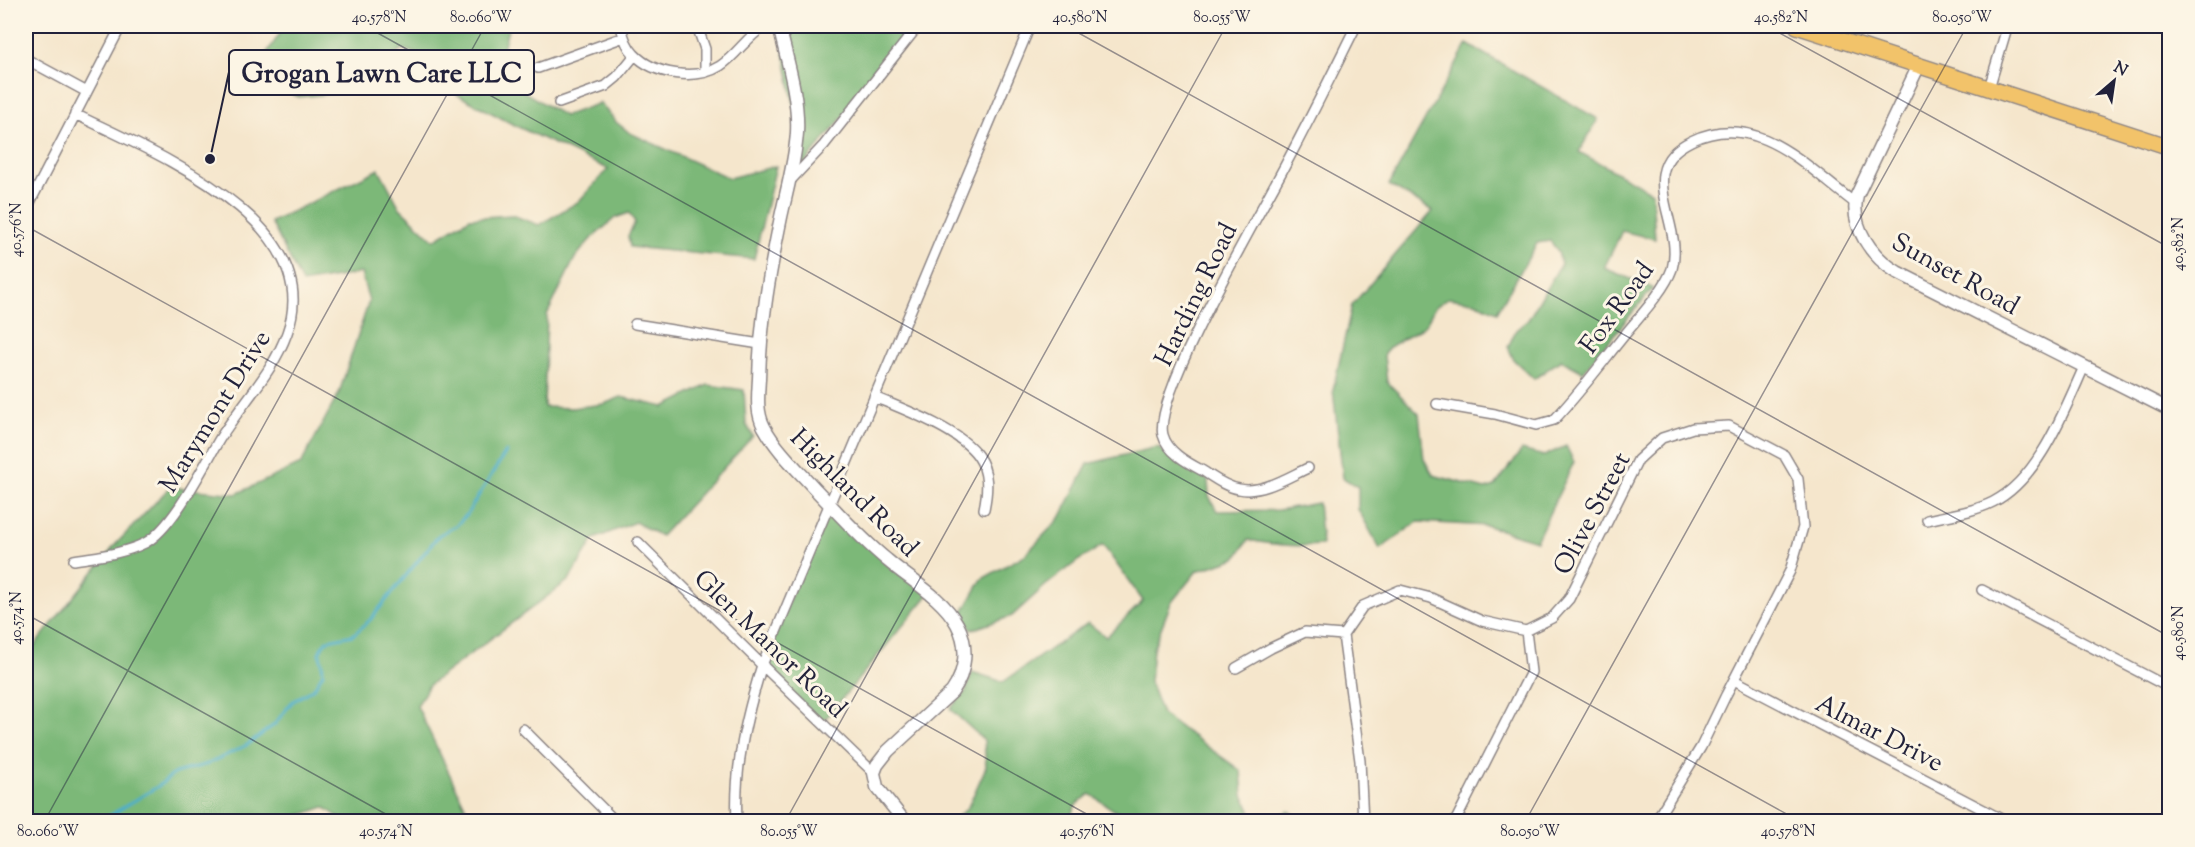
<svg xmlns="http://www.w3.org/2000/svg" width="2195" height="847" font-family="'Sorts Mill Goudy',serif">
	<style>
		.forest { fill: #7bb878; stroke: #4e6d5a; stroke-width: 1.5 }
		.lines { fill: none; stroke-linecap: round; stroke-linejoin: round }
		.stream { stroke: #4caecb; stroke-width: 3 }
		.minor-casing { stroke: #8c8484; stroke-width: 12 }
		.tertiary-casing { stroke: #8c8484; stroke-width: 15 }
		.primary-casing { stroke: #8c8484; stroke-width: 18 }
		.minor { stroke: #fff; stroke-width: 9 }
		.tertiary { stroke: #fff; stroke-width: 12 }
		.primary { stroke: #f2c36a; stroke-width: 15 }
		.ticks { fill: none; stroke: #22223b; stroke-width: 1.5; stroke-opacity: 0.45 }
		.labels { text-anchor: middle; stroke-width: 6; stroke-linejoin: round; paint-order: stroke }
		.street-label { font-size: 26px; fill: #22223b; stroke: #fcf5e5 }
		.leader { fill: none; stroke: #22223b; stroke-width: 2 }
		.callout-dot { fill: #22223b; stroke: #fcf5e5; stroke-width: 2 }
		.callout { fill: #fcf5e5; stroke: #22223b; stroke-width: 2 }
		.callout-label { font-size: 27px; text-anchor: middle; font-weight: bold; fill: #22223b }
		.neatline { fill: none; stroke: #22223b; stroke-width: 2 }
		.ticks-label { font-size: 15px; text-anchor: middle; fill: #22223b }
	</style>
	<rect width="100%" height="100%" fill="#fcf5e5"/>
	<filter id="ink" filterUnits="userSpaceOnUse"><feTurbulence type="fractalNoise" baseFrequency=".0167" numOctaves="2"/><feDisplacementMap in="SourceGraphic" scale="12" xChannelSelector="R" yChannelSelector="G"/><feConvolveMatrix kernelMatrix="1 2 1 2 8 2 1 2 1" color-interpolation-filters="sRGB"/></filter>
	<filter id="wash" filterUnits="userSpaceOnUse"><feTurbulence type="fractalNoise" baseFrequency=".008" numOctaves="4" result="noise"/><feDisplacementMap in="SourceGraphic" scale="24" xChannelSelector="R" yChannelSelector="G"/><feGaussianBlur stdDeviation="1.35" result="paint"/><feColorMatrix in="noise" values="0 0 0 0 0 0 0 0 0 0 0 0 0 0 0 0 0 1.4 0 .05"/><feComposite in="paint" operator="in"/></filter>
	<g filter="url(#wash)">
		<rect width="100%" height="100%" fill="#f5e6cc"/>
		<path class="forest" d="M 285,26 L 509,26 L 500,59 L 511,84 L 564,116 L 600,103 L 616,122 L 630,133 L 729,178 L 776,166 L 754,259 L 630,247 L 628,236 L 635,222 L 629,213 L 615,218 L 589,241 L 575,258 L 547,315 L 544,407 L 572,408 L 604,404 L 621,397 L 664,407 L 708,385 L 744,390 L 746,424 L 753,436 L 661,536 L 635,522 L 594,539 L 569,580 L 429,685 L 417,706 L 472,821 L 344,821 L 324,807 L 283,821 L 26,822 L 26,656 L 116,544 L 170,487 L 236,494 L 301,464 L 339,393 L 369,301 L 361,273 L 302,283 L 271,222 L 379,169 L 400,208 L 434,240 L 470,218 L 512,215 L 539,225 L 578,202 L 608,169 L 516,126 L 456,94 L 453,74 L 439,61 L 402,49 L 382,66 L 369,90 L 299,97 L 278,88 L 254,72 Z
			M 779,26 L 918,26 L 790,181 L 797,121 Z
			M 1467,44 L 1598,119 L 1579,152 L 1652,192 L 1655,239 L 1622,231 L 1604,268 L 1653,288 L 1583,372 L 1561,360 L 1534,379 L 1514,360 L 1508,347 L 1516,330 L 1528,320 L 1561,264 L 1558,251 L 1550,241 L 1537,243 L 1497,312 L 1475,302 L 1448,298 L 1434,308 L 1426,325 L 1388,348 L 1384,356 L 1387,382 L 1419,414 L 1424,459 L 1433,475 L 1485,489 L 1495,486 L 1522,450 L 1544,456 L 1566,446 L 1574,462 L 1536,541 L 1488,526 L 1418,522 L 1380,549 L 1358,509 L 1358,487 L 1343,478 L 1333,390 L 1352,305 L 1433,211 L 1389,185 Z
			M 1157,447 L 1208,480 L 1209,496 L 1217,511 L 1278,510 L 1318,503 L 1322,545 C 1297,547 1273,545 1248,540 L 1236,558 L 1197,571 L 1171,603 L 1153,649 L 1150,682 L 1162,714 L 1241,771 L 1243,795 L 1252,815 L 1268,819 L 1289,811 L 1300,821 L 1149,821 L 1118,813 L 1090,794 L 1075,806 L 1071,821 L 953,821 L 968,807 L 986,767 L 984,740 L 950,709 L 966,691 L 972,672 L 1003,682 L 1088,623 L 1106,637 L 1143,601 L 1103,545 L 1079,560 L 1045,586 L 1012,616 L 971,630 L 963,612 L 982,579 L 1025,555 L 1060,518 L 1088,464 Z
			M 829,503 L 929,594 L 822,723 L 762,665 Z"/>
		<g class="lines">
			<path class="stream" d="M 99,822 L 157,787 L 175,773 L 208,764 L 247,745 L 274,725 L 292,702 L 314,688 L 323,673 L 322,662 L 319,653 L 323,645 L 328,640 L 353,635 L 370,620 L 439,535 L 456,526 L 467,514 L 506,452"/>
		</g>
	</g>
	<g filter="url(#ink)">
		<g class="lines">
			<defs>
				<path id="minor" d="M 621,26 C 623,36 627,47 634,54 C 654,75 696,81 720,66 C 737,55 747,36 765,26
					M 697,26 L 705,49 L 705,72
					M 26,59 L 87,92
					M 538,68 L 624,37
					M 1989,88 L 2006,31
					M 559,103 L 606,86 L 617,77 L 635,55
					M 790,181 L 824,145 L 918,26
					M 26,210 L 121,26
					M 635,324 L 760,344
					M 874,397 C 903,409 960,430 978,456 C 989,472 988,490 984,509
					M 1437,404 L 1495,414 L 1536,425 L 1554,420 C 1581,392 1603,361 1627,332 C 1641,315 1665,289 1672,269 C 1681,237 1659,205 1663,174 C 1666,157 1677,148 1691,141 C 1757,109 1806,167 1855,203
					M 1308,468 C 1288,477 1262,494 1239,489 C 1226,487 1214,478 1203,471 C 1188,463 1168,453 1163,435 C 1152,395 1265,205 1288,160 C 1312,115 1334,70 1356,26
					M 1927,520 C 1949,515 1973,512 1993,502 C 2038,480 2064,411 2084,367
					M 638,542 L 762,665 L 874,773
					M 74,560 C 97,556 123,554 145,543 C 173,528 202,469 219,440 C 241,404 273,373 287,333 C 328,221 151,152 75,114
					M 1982,590 L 2170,688
					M 1343,635 L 1360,761 L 1363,822
					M 1236,668 L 1271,648 L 1305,632 L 1343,635 L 1363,606 L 1400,590 L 1431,598 L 1482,621 L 1526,631
					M 1734,680 L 2007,822
					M 523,729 L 616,822
					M 737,822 C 734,767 746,717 762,665 L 1030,26
					M 1455,822 L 1531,672 L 1526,631 L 1552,618 L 1569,599 L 1638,460 L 1662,438 L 1693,428 L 1729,426 L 1784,455 L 1798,479 L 1803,527 L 1790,571 L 1726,695 L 1701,747 L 1655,822"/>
				<path id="tertiary" d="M 779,26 C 787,60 799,97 797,133 C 795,162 787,189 781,217 C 770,270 760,325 759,379 C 758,395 756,412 764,427 C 777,451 798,470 816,490 C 839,514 861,539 887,560 C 910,580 942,597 957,624 C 969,646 966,672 952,692 L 888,751 L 877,765 L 874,773 L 877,787 L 905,822
					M 1919,65 L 1857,195 C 1849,226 1872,257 1897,272 L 2170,410"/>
				<path id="primary" d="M 1797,26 L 2170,147"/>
			</defs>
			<use href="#minor" class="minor-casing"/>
			<use href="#tertiary" class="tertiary-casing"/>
			<use href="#primary" class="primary-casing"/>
			<use href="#minor" class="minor"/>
			<use href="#tertiary" class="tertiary"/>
			<use href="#primary" class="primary"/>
		</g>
	</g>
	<path class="ticks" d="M 365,26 L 1801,822M 1066,26 L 2170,637M 1767,26 L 2170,248M 26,226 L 1101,822M 26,614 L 400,822M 44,822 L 485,26M 785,822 L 1226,26M 1525,822 L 1967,26"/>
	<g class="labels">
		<g class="street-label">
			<text transform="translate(1956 273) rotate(29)" y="9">Sunset Road</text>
			<text transform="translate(1195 294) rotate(-64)" y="9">Harding Road</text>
			<text transform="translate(1616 307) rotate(-54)" y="9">Fox Road</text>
			<text transform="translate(214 411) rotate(-58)" y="9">Marymont Drive</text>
			<text transform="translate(855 492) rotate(45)" y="9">Highland Road</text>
			<text transform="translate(1591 513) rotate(-62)" y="9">Olive Street</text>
			<text transform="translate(771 643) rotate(44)" y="9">Glen Manor Road</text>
			<text transform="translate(1880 732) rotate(27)" y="9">Almar Drive</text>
		</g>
	</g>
	<path class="leader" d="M210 159L229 72"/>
	<circle class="callout-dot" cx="210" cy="159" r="6"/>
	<rect class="callout" x="229" y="50" width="305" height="45" rx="6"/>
	<g class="callout-label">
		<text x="382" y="82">Grogan Lawn Care LLC</text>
	</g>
	<rect width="2195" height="847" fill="none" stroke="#fcf5e5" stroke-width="66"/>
	<g transform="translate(2114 81) rotate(29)" stroke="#fcf5e5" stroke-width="4.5" paint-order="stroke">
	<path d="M0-4.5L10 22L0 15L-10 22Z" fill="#22223b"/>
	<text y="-9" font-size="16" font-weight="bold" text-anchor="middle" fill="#22223b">N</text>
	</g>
	<rect x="33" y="33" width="2129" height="781" class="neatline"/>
	<g class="ticks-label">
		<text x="379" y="22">40.578°N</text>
		<text x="481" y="22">80.060°W</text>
		<text x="1080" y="22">40.580°N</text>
		<text x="1222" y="22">80.055°W</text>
		<text x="1781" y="22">40.582°N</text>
		<text x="1962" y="22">80.050°W</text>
		<text transform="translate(16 230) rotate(-90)" y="5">40.576°N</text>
		<text transform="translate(2178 244) rotate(-90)" y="5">40.582°N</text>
		<text transform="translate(16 618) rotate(-90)" y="5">40.574°N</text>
		<text transform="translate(2178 633) rotate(-90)" y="5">40.580°N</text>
		<text x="48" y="836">80.060°W</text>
		<text x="386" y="836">40.574°N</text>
		<text x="789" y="836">80.055°W</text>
		<text x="1087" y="836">40.576°N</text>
		<text x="1530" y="836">80.050°W</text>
		<text x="1788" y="836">40.578°N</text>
	</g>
</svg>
